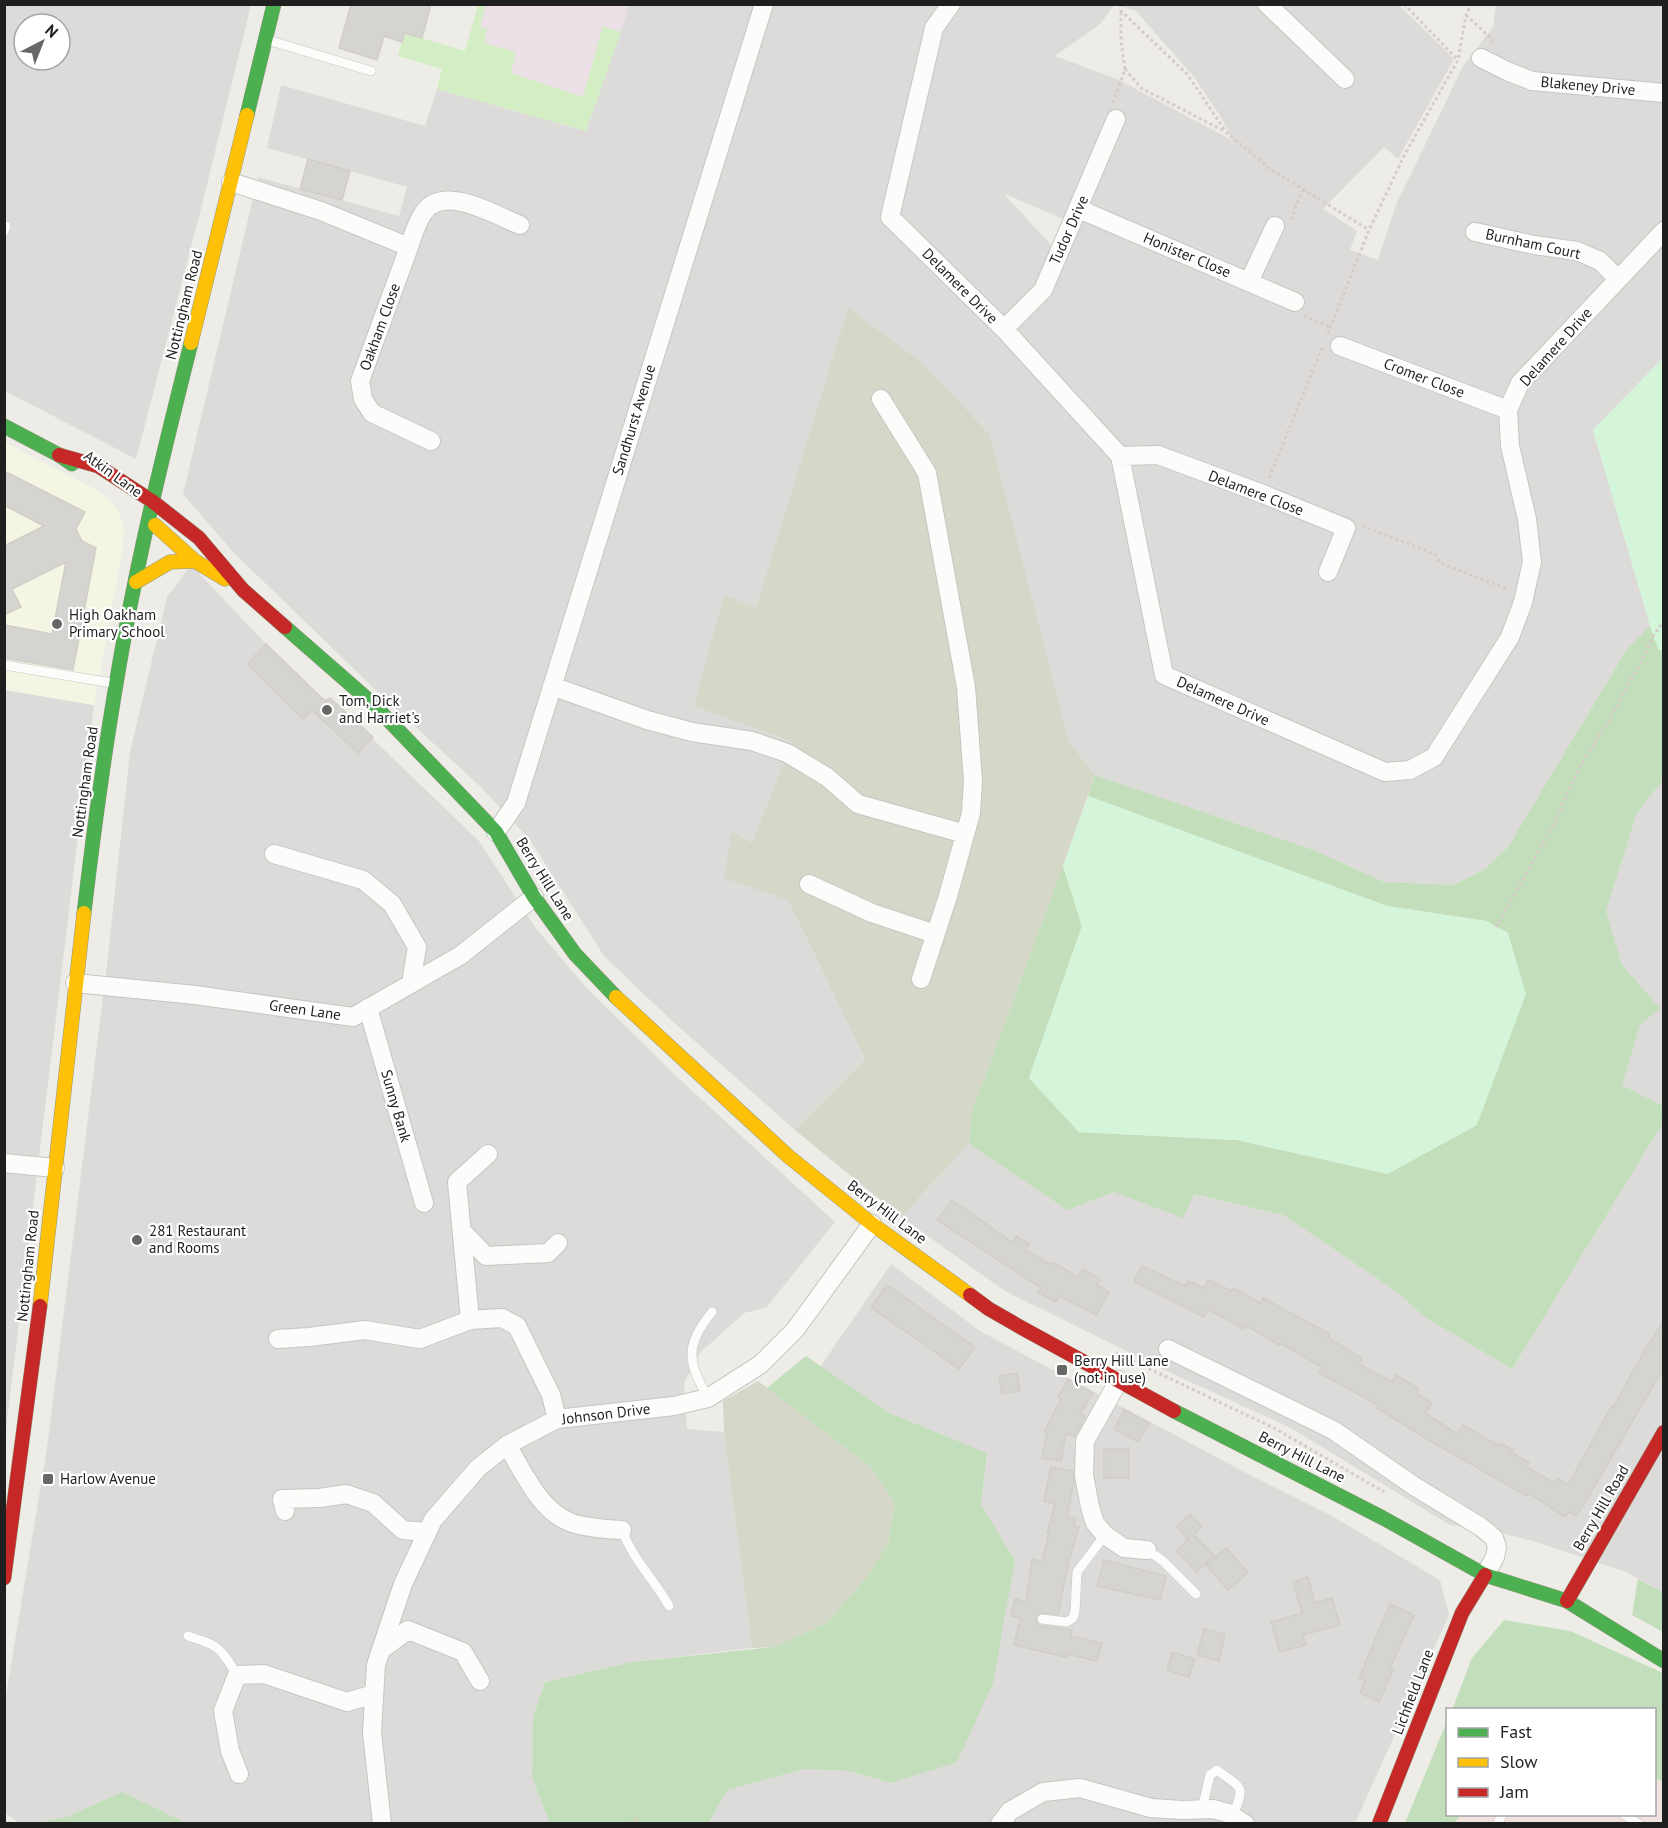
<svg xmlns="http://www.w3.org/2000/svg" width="1668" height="1828" font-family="'PT Sans',sans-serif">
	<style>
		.residential { fill: #dcdbd9; fill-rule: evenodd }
		.commercial { fill: #f0e2dc }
		.industrial { fill: #ebe0e5 }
		.education { fill: #f4f6e3 }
		.construction { fill: #d5d7c8 }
		.grass { fill: #d3edc4 }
		.forest { fill: #c2deba }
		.park { fill: #d4f5d9 }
		.building { fill: #d5d4d0; stroke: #d1cec8; stroke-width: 1.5 }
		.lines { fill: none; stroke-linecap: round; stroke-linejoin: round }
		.lane-casing { stroke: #c6c6c3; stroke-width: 10 }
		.street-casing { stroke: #c6c6c3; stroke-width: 20 }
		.fast-casing { stroke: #92987e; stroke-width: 15 }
		.slow-casing { stroke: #92987e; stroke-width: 15 }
		.jam-casing { stroke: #92987e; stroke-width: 15 }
		.path { stroke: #d7cbc7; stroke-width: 3; stroke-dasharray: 3 3; stroke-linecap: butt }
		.lane { stroke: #fcfcfb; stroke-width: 9 }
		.street { stroke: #fcfcfb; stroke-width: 18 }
		.fast { stroke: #4caf50; stroke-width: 14 }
		.slow { stroke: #ffc107; stroke-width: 14 }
		.jam { stroke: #c62828; stroke-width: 14 }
		.poi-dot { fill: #676765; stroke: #fff; stroke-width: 2 }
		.labels { text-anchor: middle; stroke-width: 4.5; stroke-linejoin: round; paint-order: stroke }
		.street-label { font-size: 15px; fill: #1f1f1f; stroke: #fff }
		.poi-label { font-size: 15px; fill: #1f1f1f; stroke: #fff; text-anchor: start }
	</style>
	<rect width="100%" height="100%" fill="#edece7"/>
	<path class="residential" d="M 4,5 L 251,5 L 203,201 L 136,459 L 5,391 ZM 24,24 L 60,24 L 60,60 L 24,60 Z
		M 629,5 L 1114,5 L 1100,24 L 1055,56 L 1117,79 L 1232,140 L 1221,117 L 1194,77 L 1136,11 L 1116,5 L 1399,5 L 1454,59 L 1398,159 L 1384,147 L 1323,209 L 1357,231 L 1350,250 L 1378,260 L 1396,205 L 1463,66 L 1493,27 L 1496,5 L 1663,5 L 1663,358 L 1593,430 L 1650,625 L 1626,651 L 1508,847 L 1485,869 L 1454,885 L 1384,882 L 1316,851 L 1095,775 L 1068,740 L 848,309 L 756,609 L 725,596 L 694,706 L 792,742 L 752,844 L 732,832 L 788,900 L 865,1059 L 795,1130 L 670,1019 L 604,956 L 530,840 L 481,787 L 384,698 L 233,552 L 183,494 L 258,177 L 399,216 L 407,187 L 267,148 L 281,85 L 425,126 L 437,89 L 586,131 ZM 1003,193 L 1063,219 L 1052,245 L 1051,245 Z
		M 191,565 L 266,644 L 322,699 L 330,698 L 479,841 L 535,927 L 584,985 L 675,1075 L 835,1222 L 766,1308 L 744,1313 L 701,1352 L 684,1383 L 687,1429 L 724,1432 L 752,1648 L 632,1662 L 545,1682 L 533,1717 L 532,1777 L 548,1819 L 548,1823 L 187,1823 L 122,1792 L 69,1816 L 39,1823 L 19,1823 L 5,1813 L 5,1701 L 47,1448 L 107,965 L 130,752 L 167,597 Z
		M 5,690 L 94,705 L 5,1437 Z
		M 1663,780 L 1663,1106 L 1622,1085 L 1640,1025 L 1659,1008 L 1622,965 L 1606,911 L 1637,813 Z
		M 1663,1123 L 1663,1592 L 1626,1572 L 1533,1541 L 1489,1530 L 1450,1525 L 1289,1427 L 1175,1375 L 1005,1291 L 901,1217 L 969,1144 L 1067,1210 L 1114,1192 L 1183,1217 L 1193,1194 L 1283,1215 L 1393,1289 L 1425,1317 L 1512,1369 Z
		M 891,1264 L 980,1331 L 1250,1475 L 1332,1516 L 1440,1580 L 1449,1615 L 1355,1823 L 709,1824 L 727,1789 L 804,1769 L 849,1771 L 891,1783 L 1015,1560 L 981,1505 L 987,1454 L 889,1413 L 820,1367 Z"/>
	<path class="commercial" d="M 1655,1778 L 1663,1782 L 1663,1823 L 1455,1824 L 1460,1814 L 1654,1814 Z"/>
	<path class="industrial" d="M 486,5 L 629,5 L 621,32 L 603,26 L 583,97 L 511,73 L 484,43 L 480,27 Z"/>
	<path class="education" d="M 4,442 L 95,489 L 109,499 L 120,514 L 124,533 L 121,558 L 94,705 L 5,690 Z"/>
	<path class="construction" d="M 848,308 L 921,362 L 990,435 L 1068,740 L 1095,775 L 1063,866 L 972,1112 L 969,1144 L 901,1217 L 795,1130 L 865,1059 L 788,900 L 724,878 L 732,832 L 752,843 L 792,742 L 694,706 L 724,595 L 756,608 Z
		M 758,1381 L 871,1467 L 895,1503 L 888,1544 L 865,1579 L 827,1623 L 774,1647 L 752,1648 L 724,1432 L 723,1401 Z"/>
	<path class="grass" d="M 478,5 L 486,5 L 480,27 L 487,29 L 484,43 L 516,52 L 511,73 L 583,97 L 603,26 L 621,32 L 586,131 L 437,89 L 442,69 L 398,56 L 404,33 L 465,51 Z"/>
	<path class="forest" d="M 1650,625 L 1659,650 L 1663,650 L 1663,780 L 1637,813 L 1606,911 L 1622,965 L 1660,1008 L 1640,1025 L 1622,1085 L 1663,1106 L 1663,1123 L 1512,1369 L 1425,1317 L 1393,1289 L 1283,1215 L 1194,1194 L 1183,1218 L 1114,1192 L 1067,1210 L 969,1144 L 972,1112 L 1063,866 L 1082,926 L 1029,1078 L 1079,1132 L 1237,1140 L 1388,1174 L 1508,933 L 1486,921 L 1387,906 L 1088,796 L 1095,775 L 1316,851 L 1384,882 L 1454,885 L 1485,869 L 1508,847 L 1626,651 Z
		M 806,1356 L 889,1413 L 987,1453 L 981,1505 L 1015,1560 L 993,1683 L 957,1762 L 891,1783 L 849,1771 L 804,1769 L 727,1790 L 709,1823 L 548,1823 L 548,1819 L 532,1777 L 533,1717 L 545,1682 L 632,1662 L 774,1647 L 827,1623 L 865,1579 L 888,1544 L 895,1503 L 871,1467 L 767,1388 Z
		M 1638,1579 L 1663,1592 L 1663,1632 L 1632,1615 Z
		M 1504,1620 L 1570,1631 L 1663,1673 L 1663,1782 L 1655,1778 L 1654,1710 L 1563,1710 L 1558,1708 L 1557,1710 L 1452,1710 L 1472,1658 Z
		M 1447,1721 L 1448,1814 L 1460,1815 L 1455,1823 L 1405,1823 Z
		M 122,1792 L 187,1823 L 39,1823 L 69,1816 Z"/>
	<path class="park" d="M 1663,358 L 1664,650 L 1659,650 L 1653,636 L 1593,430 Z
		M 1088,796 L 1387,906 L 1486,921 L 1508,933 L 1526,994 L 1477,1125 L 1388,1174 L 1237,1140 L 1079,1132 L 1029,1078 L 1082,926 L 1063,866 Z"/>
	<path class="building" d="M 351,4 L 431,4 L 422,38 L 404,33 L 402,42 L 384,36 L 377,60 L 339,48 Z
		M 308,159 L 350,171 L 342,200 L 300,189 Z
		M 4,471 L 85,512 L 76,529 L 82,541 L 96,548 L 73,670 L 4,658 L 4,625 L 52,634 L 66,562 L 12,589 L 21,607 L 4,615 L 4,546 L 44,526 L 4,505 Z
		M 266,644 L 326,702 L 330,698 L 373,737 L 358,753 L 312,710 L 303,719 L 247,664 Z
		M 952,1200 L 1012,1242 L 1016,1236 L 1029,1244 L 1026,1250 L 1051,1265 L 1053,1262 L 1078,1277 L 1083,1269 L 1100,1279 L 1097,1285 L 1109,1292 L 1096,1315 L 1060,1296 L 1056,1302 L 1038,1292 L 1041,1288 L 937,1220 Z
		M 1142,1266 L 1185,1286 L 1188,1281 L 1204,1288 L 1208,1280 L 1232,1291 L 1234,1288 L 1260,1303 L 1263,1298 L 1330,1334 L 1328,1338 L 1362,1358 L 1359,1364 L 1392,1382 L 1396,1375 L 1419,1389 L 1417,1393 L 1432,1403 L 1425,1413 L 1457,1434 L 1463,1425 L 1499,1446 L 1501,1443 L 1513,1450 L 1511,1452 L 1529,1463 L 1527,1467 L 1554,1483 L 1558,1478 L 1568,1485 L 1611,1407 L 1613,1408 L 1646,1348 L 1664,1321 L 1664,1367 L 1586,1501 L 1576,1516 L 1569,1512 L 1565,1517 L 1529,1493 L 1527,1496 L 1425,1438 L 1377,1408 L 1378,1405 L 1319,1373 L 1322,1367 L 1280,1343 L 1279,1345 L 1245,1325 L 1243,1329 L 1208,1309 L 1204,1317 L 1134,1282 Z
		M 887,1285 L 975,1347 L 959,1369 L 871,1307 Z
		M 1017,1373 L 1020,1391 L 1002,1394 L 999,1376 Z
		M 1068,1379 L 1093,1393 L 1080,1414 L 1085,1416 L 1074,1437 L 1066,1433 L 1061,1461 L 1042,1458 L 1047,1434 L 1044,1432 L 1061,1399 L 1058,1397 Z
		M 1124,1410 L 1149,1423 L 1138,1442 L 1114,1429 Z
		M 1104,1449 L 1129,1449 L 1129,1478 L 1104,1478 Z
		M 1051,1467 L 1073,1471 L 1074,1482 L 1067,1516 L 1076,1518 L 1074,1525 L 1079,1527 L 1068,1564 L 1058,1614 L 1040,1613 L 1036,1615 L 1036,1621 L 1041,1626 L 1072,1630 L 1071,1636 L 1102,1643 L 1097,1661 L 1067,1654 L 1066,1657 L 1014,1645 L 1020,1618 L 1011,1616 L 1015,1599 L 1026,1602 L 1032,1559 L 1042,1561 L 1049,1533 L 1047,1533 L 1055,1504 L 1044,1501 Z
		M 1190,1514 L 1202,1527 L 1194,1535 L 1214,1555 L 1197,1572 L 1176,1551 L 1188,1539 L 1177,1527 Z
		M 1226,1548 L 1248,1573 L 1228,1590 L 1206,1565 Z
		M 1104,1560 L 1166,1576 L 1160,1600 L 1097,1586 Z
		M 1308,1577 L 1315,1603 L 1332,1598 L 1340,1625 L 1303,1635 L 1306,1645 L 1280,1652 L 1271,1622 L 1302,1613 L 1293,1582 Z
		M 1390,1604 L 1414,1615 L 1390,1668 L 1393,1670 L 1379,1702 L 1360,1693 L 1365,1680 L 1359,1678 Z
		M 1204,1629 L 1225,1634 L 1219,1661 L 1197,1655 Z
		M 1172,1652 L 1195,1659 L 1189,1677 L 1167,1670 Z"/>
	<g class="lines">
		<defs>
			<path id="lane" d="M 271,41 L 371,71
				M 4,231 L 6,226
				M 4,665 L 112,683
				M 708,1398 C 688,1362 684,1346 712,1312
				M 622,1530 C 633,1560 654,1579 669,1606
				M 1147,1550 L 1163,1561 L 1196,1594
				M 1042,1619 L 1067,1622 L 1073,1618 L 1075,1612 L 1077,1572 L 1105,1535
				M 188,1636 C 220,1646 220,1647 237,1675
				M 1202,1809 L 1210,1775 L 1217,1770 C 1243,1790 1245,1784 1233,1816
				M 1623,1814 L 1639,1824
				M 1498,1824 L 1502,1814"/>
			<path id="street" d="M 951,4 L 934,28 L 890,217 L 1004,329 L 1120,456 L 1164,675 L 1385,772 L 1410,770 L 1434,757 L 1510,637 L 1523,602 L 1532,562 L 1527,519 L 1510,446 L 1508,410 L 1520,383 L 1664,231
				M 1267,4 L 1345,79
				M 1481,58 L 1509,72 L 1532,81 L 1664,93
				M 231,182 L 321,211 L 409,247 C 413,236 417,221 424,212 C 444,184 495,215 520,225
				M 1079,209 L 1295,302
				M 1475,232 L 1534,245 L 1577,251 L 1600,261 L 1618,279
				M 409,247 L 360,381 L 363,399 L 372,413 L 431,441
				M 1249,282 L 1275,226
				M 1004,329 L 1043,290 L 1116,119
				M 1340,346 L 1508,410
				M 881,399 L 927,473 L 966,687 L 973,781 L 971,813 L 948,896 L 921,979
				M 1120,456 L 1158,455 L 1263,494 L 1346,528 L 1328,572
				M 552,686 L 647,720 L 692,732 L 752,741 L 787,753 L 827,777 L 858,804 L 965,834
				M 496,832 L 516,803 L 764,4
				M 274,854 L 363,880 L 392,904 L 417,947 L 411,983
				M 809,884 L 872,913 L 935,934
				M 75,983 L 195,995 L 353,1017 L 461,955 L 534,897
				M 368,1008 L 424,1203
				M 488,1154 L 457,1182 L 470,1320 L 502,1318 L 517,1326 L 551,1395 L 557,1419
				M 4,1163 L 55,1168
				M 462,1231 L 486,1256 L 548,1253 L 558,1243
				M 278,1339 L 309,1337 L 365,1330 L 420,1339 L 470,1320
				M 1168,1349 L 1333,1430 L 1414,1486 L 1481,1527 L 1494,1538 L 1497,1547 L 1495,1557 L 1485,1575
				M 1119,1380 L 1085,1441 L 1084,1475 L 1090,1507 L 1095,1523 L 1105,1535 L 1124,1548 L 1147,1550
				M 507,1445 C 523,1471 540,1512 572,1523 C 588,1528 605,1529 622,1530
				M 285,1511 L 282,1499 L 320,1498 L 346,1494 L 373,1503 L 403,1530 L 427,1532
				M 381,1650 L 408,1630 L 463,1652 L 480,1681
				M 239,1774 L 230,1751 L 223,1711 L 237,1675 L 264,1674 L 347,1702 L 374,1694
				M 382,1824 L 372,1732 L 376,1665 L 403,1584 L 433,1520 L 478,1468 L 507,1445 L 557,1419 L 674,1406 L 708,1398 L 761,1364 L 795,1330 L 872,1224
				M 1000,1824 L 1010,1811 L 1043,1792 L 1080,1788 L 1151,1808 L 1182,1810 L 1213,1809 L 1228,1813 L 1245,1824"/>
			<path id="fast" d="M 247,115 L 274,4
				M 4,426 L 59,455 L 72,464
				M 285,627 L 373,704 L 496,832 L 534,897 L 575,954 L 616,997
				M 84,913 C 95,819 108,726 125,633 C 143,535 167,439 191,343
				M 1174,1411 L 1383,1518 L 1485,1575 L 1567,1601 L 1664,1661"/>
			<path id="slow" d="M 191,343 L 247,115
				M 155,525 L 195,561 L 225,579
				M 136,582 L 170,562 L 195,561
				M 616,997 L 788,1156 L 872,1224 L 970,1295
				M 40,1306 L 84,913"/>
			<path id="jam" d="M 59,455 L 98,466 L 152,501 L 199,538 L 243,590 L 285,627
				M 970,1295 L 989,1309 L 1022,1328 L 1174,1411
				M 4,1578 L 40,1306
				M 1567,1601 L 1664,1432
				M 1379,1824 L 1462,1613 L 1485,1575"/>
		</defs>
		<use href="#lane" class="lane-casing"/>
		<use href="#street" class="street-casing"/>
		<use href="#fast" class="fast-casing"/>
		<use href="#slow" class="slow-casing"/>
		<use href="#jam" class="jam-casing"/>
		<path class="path" d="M 1120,4 L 1121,11 L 1187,74 L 1226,132 L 1270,169 L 1369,230
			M 1404,4 L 1457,59
			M 1466,15 L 1493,40 L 1490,45
			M 1125,69 L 1141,88 L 1224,131
			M 1113,103 L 1125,69 L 1121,41 L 1121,11
			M 1291,220 L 1302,191
			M 1304,316 L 1330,327
			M 1328,334 L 1369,230 L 1406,152 L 1458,60 L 1466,15 L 1471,4
			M 1269,478 L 1322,348
			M 1362,526 L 1435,554 L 1440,563 L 1509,590
			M 1496,927 L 1555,822 L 1578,770 L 1609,720 L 1642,660 L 1653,636 L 1664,621
			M 1116,1353 L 1274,1428 L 1384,1492
			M 631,1824 L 635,1819 L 640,1824"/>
		<use href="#lane" class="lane"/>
		<use href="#street" class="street"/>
		<use href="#fast" class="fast"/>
		<use href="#slow" class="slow"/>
		<use href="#jam" class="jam"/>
	</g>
	<g class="poi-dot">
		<circle cx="57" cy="624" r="6"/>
		<circle cx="327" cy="710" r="6"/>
		<circle cx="137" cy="1240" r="6"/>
		<rect x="1056" y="1364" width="12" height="12" rx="3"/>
		<rect x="42" y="1473" width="12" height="12" rx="3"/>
	</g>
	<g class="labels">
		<g class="street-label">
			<text transform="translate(1588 86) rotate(5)" y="5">Blakeney Drive</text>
			<text transform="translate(1069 230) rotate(-66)" y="5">Tudor Drive</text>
			<text transform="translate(1533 244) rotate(12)" y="5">Burnham Court</text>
			<text transform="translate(1187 255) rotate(23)" y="5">Honister Close</text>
			<text transform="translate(960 286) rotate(45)" y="5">Delamere Drive</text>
			<text transform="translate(184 305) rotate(-76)" y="5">Nottingham Road</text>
			<text transform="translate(380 327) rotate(-70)" y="5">Oakham Close</text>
			<text transform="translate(1556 347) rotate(-48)" y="5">Delamere Drive</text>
			<text transform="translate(1424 378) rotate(21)" y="5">Cromer Close</text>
			<text transform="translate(634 420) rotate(-73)" y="5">Sandhurst Avenue</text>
			<text transform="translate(113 474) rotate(36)" y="5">Atkin Lane</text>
			<text transform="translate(1256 493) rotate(21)" y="5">Delamere Close</text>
			<text transform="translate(1223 701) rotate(24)" y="5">Delamere Drive</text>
			<text transform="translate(85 782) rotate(-82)" y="5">Nottingham Road</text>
			<text transform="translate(545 879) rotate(58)" y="5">Berry Hill Lane</text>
			<text transform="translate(305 1010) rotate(8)" y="5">Green Lane</text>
			<text transform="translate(396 1106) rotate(74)" y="5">Sunny Bank</text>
			<text transform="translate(887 1212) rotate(37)" y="5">Berry Hill Lane</text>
			<text transform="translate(28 1266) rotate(-84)" y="5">Nottingham Road</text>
			<text transform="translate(606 1414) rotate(-7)" y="5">Johnson Drive</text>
			<text transform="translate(1302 1457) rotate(27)" y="5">Berry Hill Lane</text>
			<text transform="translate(1601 1508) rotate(-60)" y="5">Berry Hill Road</text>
			<text transform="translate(1413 1692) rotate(-69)" y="5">Lichfield Lane</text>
		</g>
		<g class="poi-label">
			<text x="69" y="620">High Oakham<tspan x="69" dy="17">Primary School</tspan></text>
			<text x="339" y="706">Tom, Dick<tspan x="339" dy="17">and Harriet's</tspan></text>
			<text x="149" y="1236">281 Restaurant<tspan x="149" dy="17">and Rooms</tspan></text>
			<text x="1074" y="1366">Berry Hill Lane<tspan x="1074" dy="17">(not in use)</tspan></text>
			<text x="60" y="1484">Harlow Avenue</text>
		</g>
	</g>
	<rect width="1668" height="1828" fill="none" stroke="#1f1f1f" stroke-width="12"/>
	<rect x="1446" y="1708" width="210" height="108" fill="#ffffff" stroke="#a5a5a5" stroke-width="1.5"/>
	<rect x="1458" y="1728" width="30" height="9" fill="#4caf50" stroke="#a5a5a5" stroke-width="1.5"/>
	<text x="1500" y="1738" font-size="18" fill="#1f1f1f">Fast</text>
	<rect x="1458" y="1758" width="30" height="9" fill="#ffc107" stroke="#a5a5a5" stroke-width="1.5"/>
	<text x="1500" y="1768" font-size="18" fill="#1f1f1f">Slow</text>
	<rect x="1458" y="1788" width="30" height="9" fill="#c62828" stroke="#a5a5a5" stroke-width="1.5"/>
	<text x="1500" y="1798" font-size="18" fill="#1f1f1f">Jam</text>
	<g transform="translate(42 42) rotate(42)"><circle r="28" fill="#ffffff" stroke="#a5a5a5" stroke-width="1.5"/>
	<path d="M0-4.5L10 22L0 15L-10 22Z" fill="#676765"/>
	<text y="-9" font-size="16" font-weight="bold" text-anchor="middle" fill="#1f1f1f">N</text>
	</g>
</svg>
